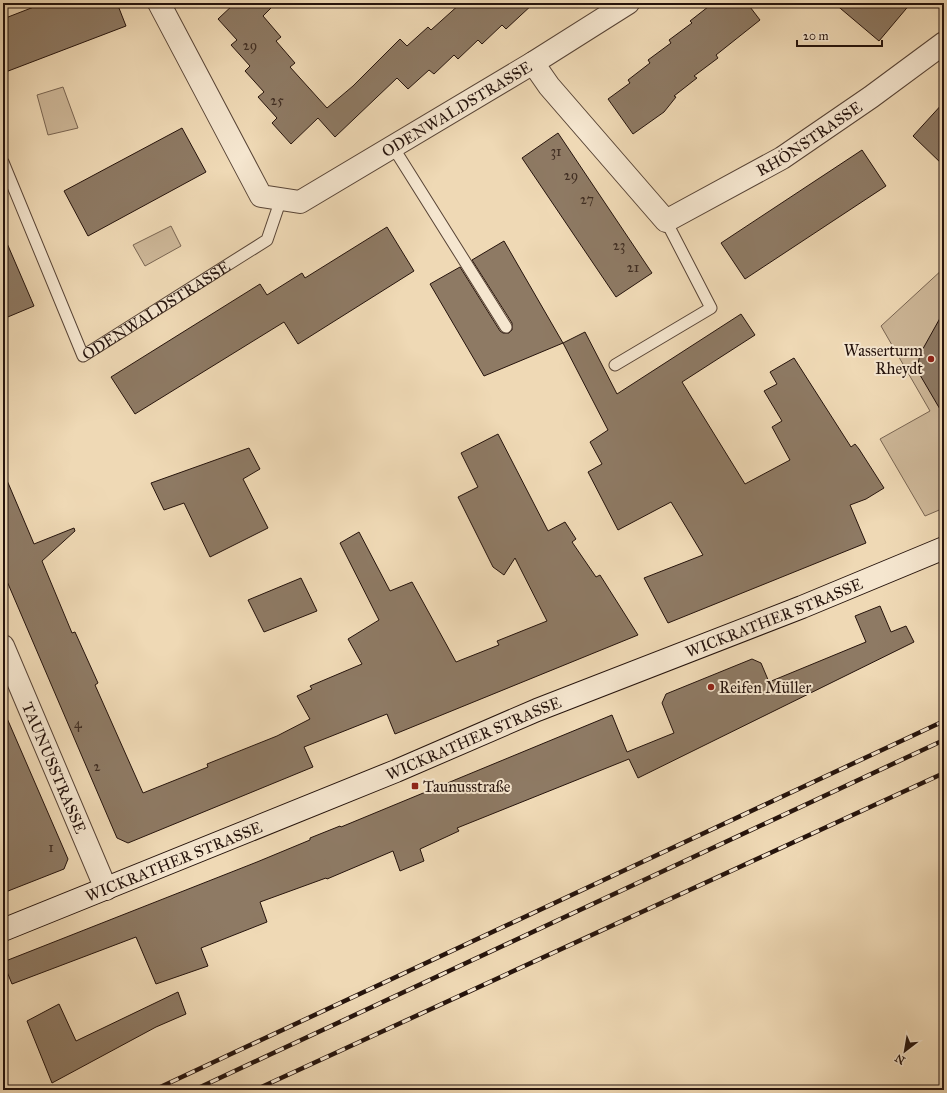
<svg xmlns="http://www.w3.org/2000/svg" width="947" height="1093" font-family="'IM FELL Great Primer',serif">
	<style>
		.green { fill: #cdb798; stroke: #796552 }
		.building { fill: #8e7a64; stroke: #25130c }
		.lines { fill: none; stroke-linecap: round; stroke-linejoin: round }
		.lane-casing { stroke: #584436; stroke-width: 13 }
		.street-casing { stroke: #584436; stroke-width: 24 }
		.secondary-casing { stroke: #25130c; stroke-width: 24 }
		.lane { stroke: #f5e6cf; stroke-width: 11 }
		.street { stroke: #f5e6cf; stroke-width: 22 }
		.secondary { stroke: #f5e6cf; stroke-width: 22 }
		.rail-casing { stroke: #25130c; stroke-width: 4.5 }
		.rail { stroke: #f5e6cf; stroke-width: 3; stroke-dasharray: 9; stroke-linecap: butt }
		.poi-dot { fill: #8f2418; stroke: #f5e6cf; stroke-width: 1.5 }
		.labels { text-anchor: middle; stroke-width: 4; stroke-linejoin: round; paint-order: stroke }
		.number-label { font-size: 14px; fill: #3f2d22 }
		.street-label { font-size: 16px; fill: #25130c; stroke: #f5e6cf }
		.poi-label { font-size: 16px; fill: #25130c; stroke: #f5e6cf; text-anchor: start }
	</style>
	<rect width="100%" height="100%" fill="#efd9b5"/>
	<filter id="stains"><feTurbulence type="fractalNoise" baseFrequency=".005" numOctaves="4"/><feColorMatrix values="0 0 0 0 .2 0 0 0 0 .09 0 0 0 0 .02 0 0 0 .5 -.17"/></filter>
	<radialGradient id="worn" r=".72"><stop offset=".6" stop-color="#630" stop-opacity="0"/><stop offset="1" stop-color="#630" stop-opacity=".3"/></radialGradient>
	<path class="green" d="M 63,87 L 78,128 L 48,135 L 37,95 Z
		M 171,226 L 181,246 L 145,266 L 133,245 Z
		M 944,268 L 944,508 L 925,516 L 880,439 L 930,411 L 881,326 Z"/>
	<path class="building" d="M 44,3 L 117,3 L 126,26 L 3,73 L 3,19 Z
		M 235,3 L 276,3 L 263,16 L 281,37 L 276,41 L 295,63 L 290,67 L 327,108 L 353,86 L 400,39 L 407,46 L 428,27 L 431,30 L 461,3 L 534,3 L 506,29 L 502,25 L 482,44 L 478,40 L 458,59 L 454,55 L 434,74 L 429,70 L 408,89 L 397,78 L 335,137 L 318,118 L 291,144 L 272,123 L 277,118 L 258,97 L 264,92 L 245,71 L 250,66 L 231,45 L 237,40 L 218,19 Z
		M 713,3 L 747,3 L 760,20 L 716,55 L 718,58 L 694,76 L 697,78 L 674,96 L 676,97 L 664,112 L 633,134 L 608,99 L 630,83 L 628,80 L 650,63 L 648,60 L 671,43 L 669,40 L 692,23 L 690,21 Z
		M 834,3 L 911,3 L 879,41 Z
		M 944,102 L 944,166 L 913,136 Z
		M 182,128 L 206,172 L 88,236 L 64,191 Z
		M 558,133 L 652,273 L 616,297 L 522,158 Z
		M 862,150 L 886,186 L 745,279 L 721,243 Z
		M 387,227 L 414,271 L 298,344 L 284,322 L 135,414 L 111,377 L 260,284 L 267,295 L 302,273 L 305,278 Z
		M 3,234 L 34,306 L 3,319 Z
		M 504,241 L 563,343 L 484,376 L 430,284 L 460,267 L 500,331 L 503,333 L 509,333 L 512,330 L 512,323 L 472,260 Z
		M 944,311 L 944,416 L 920,375 L 918,364 L 920,354 Z
		M 741,314 L 755,335 L 682,382 L 745,484 L 790,460 L 772,427 L 782,421 L 764,391 L 777,384 L 770,372 L 794,358 L 851,447 L 855,444 L 859,449 L 884,488 L 866,499 L 850,505 L 866,543 L 668,623 L 644,578 L 703,555 L 671,502 L 618,530 L 588,472 L 602,464 L 590,442 L 608,430 L 563,343 L 585,332 L 617,394 Z
		M 498,434 L 548,531 L 565,522 L 576,539 L 572,542 L 596,577 L 600,575 L 638,635 L 395,734 L 387,714 L 304,747 L 313,767 L 128,843 L 117,838 L 3,572 L 3,471 L 34,544 L 74,528 L 75,531 L 42,561 L 72,633 L 75,632 L 98,683 L 95,685 L 143,793 L 208,767 L 207,764 L 277,736 L 310,719 L 297,696 L 312,689 L 310,686 L 362,664 L 348,639 L 379,620 L 340,543 L 359,532 L 390,591 L 412,582 L 456,662 L 499,645 L 497,641 L 547,621 L 515,558 L 504,575 L 493,567 L 458,497 L 478,487 L 461,453 Z
		M 249,448 L 260,469 L 243,479 L 268,528 L 210,557 L 184,503 L 164,510 L 151,483 Z
		M 301,578 L 317,611 L 264,632 L 248,600 Z
		M 880,606 L 891,632 L 906,626 L 914,642 L 638,778 L 629,759 L 457,828 L 459,831 L 420,849 L 424,861 L 400,871 L 393,851 L 327,879 L 326,878 L 260,902 L 267,922 L 201,948 L 208,966 L 156,984 L 136,937 L 12,984 L 3,962 L 257,862 L 310,840 L 310,838 L 340,826 L 341,827 L 612,715 L 627,752 L 674,733 L 662,703 L 666,694 L 752,659 L 761,663 L 769,682 L 866,642 L 855,616 Z
		M 3,709 L 68,859 L 64,869 L 3,893 Z
		M 178,992 L 186,1014 L 156,1027 L 52,1083 L 27,1021 L 59,1004 L 76,1041 Z"/>
	<g class="lines">
		<defs>
			<g id="lane">
				<path d="M 393,147 L 506,327"/>
				<path id="s1" d="M 3,162 L 83,356 L 267,240 L 281,199"/>
				<path d="M 615,365 L 711,308 L 666,221"/>
			</g>
			<g id="street">
				<path id="s2" d="M 159,3 L 261,196 L 300,202 L 533,63 L 628,3"/>
				<path id="s3" d="M 533,63 L 549,86 L 666,221 L 782,158 L 871,97 L 944,43"/>
				<path id="s4" d="M 3,646 L 106,889"/>
			</g>
			<g id="secondary">
				<path id="s5" d="M 3,930 L 396,771 L 537,710 L 802,607 L 944,548"/>
			</g>
		</defs>
		<use href="#lane" class="lane-casing"/>
		<use href="#street" class="street-casing"/>
		<use href="#secondary" class="secondary-casing"/>
		<use href="#lane" class="lane"/>
		<use href="#street" class="street"/>
		<use href="#secondary" class="secondary"/>
		<defs>
			<path id="rail" d="M 154,1090 L 944,721
				M 194,1090 L 944,740
				M 255,1090 L 944,773"/>
		</defs>
		<use href="#rail" class="rail-casing"/>
		<use href="#rail" class="rail"/>
	</g>
	<g class="poi-dot">
		<circle cx="931" cy="359" r="4"/>
		<circle cx="711" cy="687" r="4"/>
		<rect x="411" y="782" width="8" height="8" rx="2"/>
	</g>
	<g class="labels">
		<g class="number-label">
			<text x="250" y="50">29</text>
			<text x="277" y="105">25</text>
			<text x="556" y="156">31</text>
			<text x="571" y="180">29</text>
			<text x="587" y="204">27</text>
			<text x="619" y="250">23</text>
			<text x="633" y="272">21</text>
			<text x="78" y="728">4</text>
			<text x="97" y="771">2</text>
			<text x="51" y="852">1</text>
		</g>
		<g class="street-label">
			<text dy="6" stroke="none"><textPath href="#s2" startOffset="440">ODENWALDSTRASSE</textPath></text>
			<text dy="6" stroke="none"><textPath href="#s3" startOffset="372">RHÖNSTRASSE</textPath></text>
			<text dy="6" stroke="none"><textPath href="#s1" startOffset="296">ODENWALDSTRASSE</textPath></text>
			<text dy="6" stroke="none"><textPath href="#s5" startOffset="832">WICKRATHER STRASSE</textPath></text>
			<text dy="6" stroke="none"><textPath href="#s5" startOffset="508">WICKRATHER STRASSE</textPath></text>
			<text dy="6" stroke="none"><textPath href="#s4" startOffset="132">TAUNUSSTRASSE</textPath></text>
			<text dy="6" stroke="none"><textPath href="#s5" startOffset="184">WICKRATHER STRASSE</textPath></text>
		</g>
		<g class="poi-label">
			<text x="923" y="356" text-anchor="end">Wasserturm<tspan x="923" dy="18">Rheydt</tspan></text>
			<text x="719" y="693">Reifen Müller</text>
			<text x="423" y="792">Taunusstraße</text>
		</g>
	</g>
	<rect width="947" height="1093" fill="none" stroke="#efd9b5" stroke-width="16"/>
	<rect x="4" y="4" width="939" height="1085" fill="none" stroke="#25130c" stroke-width="2"/>
	<rect x="8" y="8" width="931" height="1077" fill="none" stroke="#25130c"/>
	<g transform="translate(905 1051) rotate(211)" stroke="#f5e6cf" stroke-width="3" paint-order="stroke">
	<path d="M0-3L7 15L0 10L-7 15Z" fill="#25130c"/>
	<text y="-6" font-size="11" font-weight="bold" text-anchor="middle" fill="#25130c">N</text>
	</g>
	<path d="M797 40v6h85v-6" fill="none" stroke="#25130c" stroke-width="2"/>
	<text x="803" y="40" font-size="12" fill="#25130c" stroke="#f5e6cf" stroke-width="3" paint-order="stroke">20 m</text>
	<rect width="100%" height="100%" filter="url(#stains)"/>
	<rect width="100%" height="100%" fill="url(#worn)"/>
</svg>
